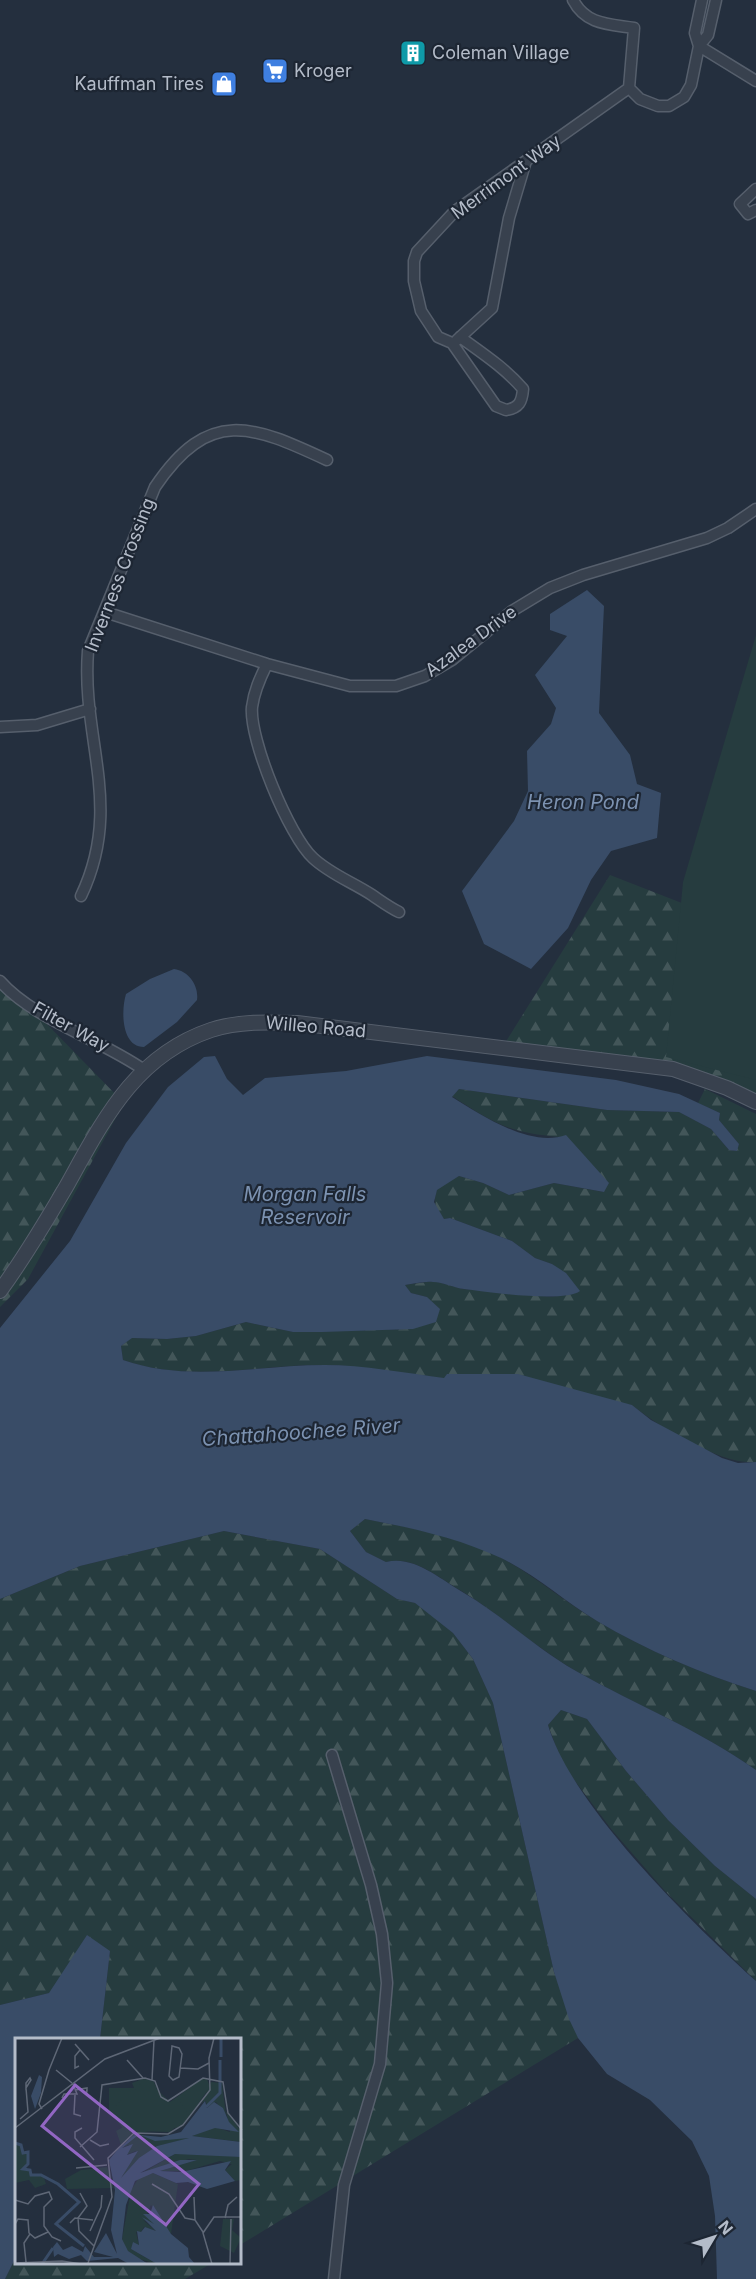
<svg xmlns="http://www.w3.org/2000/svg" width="756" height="2279" font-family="Inter,sans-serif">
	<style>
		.forest { fill: url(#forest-firs) }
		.park { fill: #263c3f }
		.water { fill: #394c67 }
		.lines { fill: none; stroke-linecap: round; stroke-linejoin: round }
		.minor-casing { stroke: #565f6c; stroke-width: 13 }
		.tertiary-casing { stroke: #565f6c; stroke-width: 16 }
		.minor { stroke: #38414e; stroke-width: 10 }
		.tertiary { stroke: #38414e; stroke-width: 14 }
		.labels { text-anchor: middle; stroke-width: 4.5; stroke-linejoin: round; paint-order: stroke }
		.poi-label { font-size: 18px; fill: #b4bcc9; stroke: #1d2633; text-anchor: start }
		.street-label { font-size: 18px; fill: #b4bcc9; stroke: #1d2633 }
		.water-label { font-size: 20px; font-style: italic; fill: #7c92b1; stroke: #1d2633 }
		.inset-river { fill: none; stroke: #394c67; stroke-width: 3 }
		.inset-road { fill: none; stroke: #5e6776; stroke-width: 1.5 }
		.view { fill: #9266c3; fill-opacity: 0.15; stroke: #9266c3; stroke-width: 3 }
		.inset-edge { fill: none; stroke: #b4bcc9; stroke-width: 3 }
	</style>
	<defs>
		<pattern id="forest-firs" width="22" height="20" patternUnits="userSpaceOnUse" patternTransform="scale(1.5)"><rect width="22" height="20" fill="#263c3f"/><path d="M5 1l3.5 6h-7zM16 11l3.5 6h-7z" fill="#435659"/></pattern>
	</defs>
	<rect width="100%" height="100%" fill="#242f3e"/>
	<path class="forest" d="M 610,875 L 756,932 L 756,1094 L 732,1084 L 500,1051 Z
		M 0,976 L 124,1103 L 28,1279 L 0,1307 Z
		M 459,1089 L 607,1110 L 679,1112 L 711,1129 L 729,1150 L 736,1151 L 739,1144 L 719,1120 L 720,1113 L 698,1103 L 705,1089 L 756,1114 L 756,1462 C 723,1466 658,1426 632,1405 C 554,1394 476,1381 398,1373 C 374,1370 349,1365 326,1365 C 257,1364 192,1384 123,1360 L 121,1346 L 131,1338 L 167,1339 L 196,1336 L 246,1322 L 293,1332 L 413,1329 L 427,1297 L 411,1293 L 405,1285 L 434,1281 L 462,1289 L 552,1297 L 579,1292 L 552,1264 L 535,1258 L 512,1241 L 450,1218 L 444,1219 C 435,1208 433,1203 437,1189 L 459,1176 L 483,1183 L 509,1195 L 554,1183 L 603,1192 L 560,1137 C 508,1133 494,1123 452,1096 Z
		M 365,1519 C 407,1527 449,1535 489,1552 C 529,1570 560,1599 597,1621 C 646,1650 702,1674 756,1691 L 756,1770 C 700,1730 636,1705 576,1671 C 535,1647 500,1614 460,1590 C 438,1577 413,1555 386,1562 L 366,1552 L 350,1531 Z
		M 224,1531 L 320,1549 L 397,1599 L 415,1603 L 428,1612 L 453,1633 L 473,1659 L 493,1703 L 554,1972 L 578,2038 L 240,2245 L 240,2039 L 100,2039 L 110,1951 L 49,1993 L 0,2005 L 0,1599 L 80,1566 Z
		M 561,1710 L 587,1719 L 626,1771 L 668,1820 L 715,1866 L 756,1899 L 756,1981 L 665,1891 L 612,1830 L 563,1765 L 548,1725 Z
		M 16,2257 L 16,2262 L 212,2263 L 185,2279 L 5,2279 Z"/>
	<path class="park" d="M 756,635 L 756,1080 L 666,1057 L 683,882 Z"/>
	<path class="water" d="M 587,590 L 604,606 L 599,713 L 630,755 L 637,784 L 661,793 L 657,838 L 611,851 L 591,880 L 568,928 L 531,969 L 484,944 L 462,891 L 514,821 L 528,791 L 527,751 L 551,724 L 556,708 L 535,675 L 567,636 L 550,630 L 550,614 Z
		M 174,969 C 189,971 199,986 197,1000 L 177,1022 L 144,1047 C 121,1047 121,1010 126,994 L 150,979 Z
		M 215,1056 L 227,1079 L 243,1095 L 265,1078 L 346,1071 L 427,1056 L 616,1080 L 679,1094 L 720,1113 L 719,1120 L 739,1144 L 737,1151 L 729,1150 L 711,1129 L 679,1112 L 607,1110 L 459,1089 L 452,1097 C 481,1115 530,1148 566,1135 L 609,1183 L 604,1192 L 554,1183 L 509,1195 L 483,1183 L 459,1176 L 437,1190 L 434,1202 L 444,1219 L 450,1218 L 512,1241 L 535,1258 L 552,1264 L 566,1273 L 580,1291 C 565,1303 486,1292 464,1289 C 454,1288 443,1282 433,1282 C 424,1281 414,1284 405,1285 L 411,1293 L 427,1297 L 440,1309 L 436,1322 L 413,1329 L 322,1332 L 293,1332 L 246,1322 L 196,1336 L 167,1339 L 132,1338 L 121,1346 L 123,1360 C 189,1383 257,1365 325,1365 C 364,1365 405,1373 444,1378 L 447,1374 L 518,1374 L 632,1405 L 651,1420 L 722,1458 L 738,1463 L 756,1462 L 756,1691 C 702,1674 646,1650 597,1621 C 564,1601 536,1575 501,1558 C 458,1538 412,1528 365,1519 L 350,1531 L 366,1552 L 386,1562 C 414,1555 440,1579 464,1593 C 503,1616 536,1648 576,1671 C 636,1705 700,1730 756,1770 L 756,1899 L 715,1866 L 668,1820 L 626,1771 L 587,1719 L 561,1710 L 548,1725 C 572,1806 692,1923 756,1981 L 756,2279 L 717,2279 L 715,2216 L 709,2176 L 692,2141 L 650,2100 L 607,2074 L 578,2038 L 569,2019 L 554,1972 L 493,1703 L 473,1659 L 453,1633 L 415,1603 L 397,1599 L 320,1549 L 224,1531 L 80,1566 L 0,1599 L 0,1328 L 70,1241 L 126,1143 L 168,1087 L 204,1057 Z
		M 87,1935 L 110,1951 L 100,2039 L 16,2039 L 16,2257 L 5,2279 L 0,2279 L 0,2005 L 49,1993 Z"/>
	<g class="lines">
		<defs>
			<path id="minor" d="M 573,0 C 586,25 609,24 634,28 L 629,88 L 640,99 L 658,106 L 669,106 L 684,97 L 691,85 L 699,46 L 708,35 L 716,0
				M 699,46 L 756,81
				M 699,46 L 695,33 L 702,0
				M 756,189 L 740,204 L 748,214 L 756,210
				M 460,337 C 482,353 505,368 523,389 C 522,402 519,408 506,410 L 496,406 L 452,343 L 438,337 L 421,311 L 414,281 L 414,261 L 417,252 L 455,211 L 629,88
				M 457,340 L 492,308 L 509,218 L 526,161
				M 105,612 L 267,664 L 350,686 L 396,686 L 425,676 L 452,660 L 512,611 L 550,588 L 583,575 L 707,538 L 728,528 L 756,509
				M 267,664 C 260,678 254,691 252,707 C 249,739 289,836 313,858 C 330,874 352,882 372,895 C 381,901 389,907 399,912
				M 0,727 L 37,725 L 90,709
				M 81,896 C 124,806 81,740 88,651 L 155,487 C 209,407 252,425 327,460
				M 0,981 C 33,1019 102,1040 144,1070
				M 332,1755 L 371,1885 L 382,1934 L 387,1983 L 380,2064 L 344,2185 L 334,2279"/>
			<path id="tertiary" d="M 0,1291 C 24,1258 45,1223 66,1187 C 103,1121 134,1056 211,1030 C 239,1021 268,1022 297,1023 L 673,1069 L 727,1088 L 756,1102"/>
		</defs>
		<use href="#minor" class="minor-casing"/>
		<use href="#tertiary" class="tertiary-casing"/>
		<use href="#minor" class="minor"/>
		<use href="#tertiary" class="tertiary"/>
	</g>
	<defs>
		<symbol id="building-square" viewBox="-11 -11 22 22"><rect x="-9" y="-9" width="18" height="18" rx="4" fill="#0f9aa8" stroke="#1d2633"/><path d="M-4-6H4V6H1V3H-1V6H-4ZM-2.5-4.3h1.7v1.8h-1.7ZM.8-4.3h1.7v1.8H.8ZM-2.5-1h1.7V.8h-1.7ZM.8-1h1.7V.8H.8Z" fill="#fff"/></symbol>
		<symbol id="supermarket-square" viewBox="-11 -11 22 22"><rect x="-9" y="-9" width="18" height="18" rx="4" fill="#3f7fe0" stroke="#1d2633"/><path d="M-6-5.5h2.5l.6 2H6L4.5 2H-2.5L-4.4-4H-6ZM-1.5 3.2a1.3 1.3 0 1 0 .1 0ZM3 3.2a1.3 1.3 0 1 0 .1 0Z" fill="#fff"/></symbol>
		<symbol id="shop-square" viewBox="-11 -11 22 22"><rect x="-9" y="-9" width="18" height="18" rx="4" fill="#3f7fe0" stroke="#1d2633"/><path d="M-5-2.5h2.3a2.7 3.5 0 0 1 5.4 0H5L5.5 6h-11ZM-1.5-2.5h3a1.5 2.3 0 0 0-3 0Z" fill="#fff"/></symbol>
	</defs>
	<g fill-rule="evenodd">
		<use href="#building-square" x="398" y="38" width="30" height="30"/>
		<use href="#supermarket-square" x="260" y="56" width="30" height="30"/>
		<use href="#shop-square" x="209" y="69" width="30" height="30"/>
	</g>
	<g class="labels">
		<g class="poi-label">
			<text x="432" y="59">Coleman Village</text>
			<text x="294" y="77">Kroger</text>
			<text x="204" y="90" text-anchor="end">Kauffman Tires</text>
		</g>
		<g class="street-label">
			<text transform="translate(506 177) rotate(-36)" y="6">Merrimont Way</text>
			<text transform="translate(120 575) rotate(-69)" y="6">Inverness Crossing</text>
			<text transform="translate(471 641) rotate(-36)" y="6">Azalea Drive</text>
			<text transform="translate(71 1027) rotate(29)" y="6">Filter Way</text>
			<text transform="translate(316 1027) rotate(5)" y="6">Willeo Road</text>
		</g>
		<g class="water-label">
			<text x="583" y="809">Heron Pond</text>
			<text x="305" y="1201">Morgan Falls<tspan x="305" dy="23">Reservoir</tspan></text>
			<text transform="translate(301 1432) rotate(-4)" y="7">Chattahoochee River</text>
		</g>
	</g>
	<g transform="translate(15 2038)">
		<rect width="226" height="226" fill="#242f3e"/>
		<path d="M 130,40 L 155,64 L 187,41 L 192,41 L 195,49 L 167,89 L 123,95 L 141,103 L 164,98 L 177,100 L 142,108 L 106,140 L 121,113 L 111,117 L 114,107 L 106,110 L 121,98 L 106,107 L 101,93 L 134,74 L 94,73 L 94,50 L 119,50 L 117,45 ZM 211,73 L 226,93 L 226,104 L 177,98 L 200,89 L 215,94 ZM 187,115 L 226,119 L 226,129 L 205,123 L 171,133 L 145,133 L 181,122 L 174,121 L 125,136 L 160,116 ZM 92,129 L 99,150 L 52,151 L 50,141 L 66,132 ZM 138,135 L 163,146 L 156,196 L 136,167 L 132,176 L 139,186 L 128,182 L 141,193 L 129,189 L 126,194 L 121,194 L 124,207 L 116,211 L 142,226 L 124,221 L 111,212 L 107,201 L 116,152 L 125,138 ZM 208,181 L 219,181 L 217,192 L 226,200 L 219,215 L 205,208 Z" fill="#263c3f"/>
		<path d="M 196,44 L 207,45 L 211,77 L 201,64 L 194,70 L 190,63 L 187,65 ZM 218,125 L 226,129 L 226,142 L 220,143 L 210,132 Z" fill="#263c3f"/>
		<path d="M 132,41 L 139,44 L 146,61 L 153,65 L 163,61 L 174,77 L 155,94 L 125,93 L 114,98 L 94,73 ZM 0,105 L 6,107 L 8,115 L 13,114 L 13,126 L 8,131 L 15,132 L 16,137 L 28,137 L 31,146 L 20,150 L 14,142 L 0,145 Z" fill="#263c3f"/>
		<path d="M 24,37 L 27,39 L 26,55 L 20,71 L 16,58 ZM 190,63 L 192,70 L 199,64 L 208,70 L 214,84 L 224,94 L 200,90 L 177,98 L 226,104 L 226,119 L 160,116 L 125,135 L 165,122 L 182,122 L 145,133 L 166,134 L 216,123 L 210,132 L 220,143 L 192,151 L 173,144 L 161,145 L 138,135 L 120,143 L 111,167 L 107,201 L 113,213 L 133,226 L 114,226 L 103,220 L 72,223 L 66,217 L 54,221 L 43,216 L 39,219 L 38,209 L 42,204 L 48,212 L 57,208 L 68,214 L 70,208 L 79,219 L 98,219 L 79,214 L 91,195 L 102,216 L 96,192 L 100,152 L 94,122 L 103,111 L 119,97 L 122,98 L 107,110 L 118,106 L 112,117 L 123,113 L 106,140 L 124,120 L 142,108 L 174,100 L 140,103 L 125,97 L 146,99 L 166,94 ZM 138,167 L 156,196 L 173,210 L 174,219 L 180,226 L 142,226 L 116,211 L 118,204 L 124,207 L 122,193 L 126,194 L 130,189 L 141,193 L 127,179 L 139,186 L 128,176 L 135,176 Z" fill="#394c67"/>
		<path class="inset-river" d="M 206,0 L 206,19M 191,69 L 205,55 L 205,22M 0,105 L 6,107 L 8,115 L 13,114 L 13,126 L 8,131 L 15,132 L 16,137 L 26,137 L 43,146 L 64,164 L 41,186 L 69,208M 27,226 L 38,210"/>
		<path class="inset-road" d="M 60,6 L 74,22M 157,8 L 164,10 L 167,16 L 164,39 L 158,42 L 154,38 ZM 112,22 L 128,40M 64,28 L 60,30 L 60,18 L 65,12M 165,30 L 183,31 L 194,25M 41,32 L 57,45M 15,40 L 16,42 L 11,50 L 11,45 ZM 137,42 L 139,2M 60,52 L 72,50 L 72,53 L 71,57 L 72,51M 60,57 L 59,76 L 66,78M 47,60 L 49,56 L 62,56 L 58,46M 27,71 L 24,66 L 34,32 L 47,0M 5,81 L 13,74 L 11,50M 0,90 L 90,21 L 145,0M 67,90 L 60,94 L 60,100 L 79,122M 75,102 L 85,108 L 94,106M 65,109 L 82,94 L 87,47 L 130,40 L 140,43 L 146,59 L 153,63 L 188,40 L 208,44 L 213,75 L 227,92M 61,130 L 92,127M 137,146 L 154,156 L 170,180 L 180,182M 65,155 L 72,168 L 63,180 L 64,193 L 79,208M 179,159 L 180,182 L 188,194M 0,162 L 13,166 L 20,158 L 34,154 L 37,161 L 29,169 L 29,188 L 37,199 L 46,203M 210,180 L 213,167 L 222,159M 55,185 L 60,180 L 78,182M 0,186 L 3,181 L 13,182 L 14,195 L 20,200 L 33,194M 75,193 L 86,169 L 87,157M 11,224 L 9,205 L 15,196M 0,225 L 47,223 L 66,226M 73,225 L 97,159 L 93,120 L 119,95 L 153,96 L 168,87 L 195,52 L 194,20 L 199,0M 197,226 L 188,195 L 199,179 L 227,179M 215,226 L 216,181"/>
		<path class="view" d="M 60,47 L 184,146 L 151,187 L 27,88 Z"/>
		<rect width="226" height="226" class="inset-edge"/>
	</g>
	<g transform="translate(714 2237) rotate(51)" stroke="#1d2633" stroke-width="4.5" paint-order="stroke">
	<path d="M0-4.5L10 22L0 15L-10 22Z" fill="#b4bcc9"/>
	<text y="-9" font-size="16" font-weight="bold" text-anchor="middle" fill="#b4bcc9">N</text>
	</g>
</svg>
